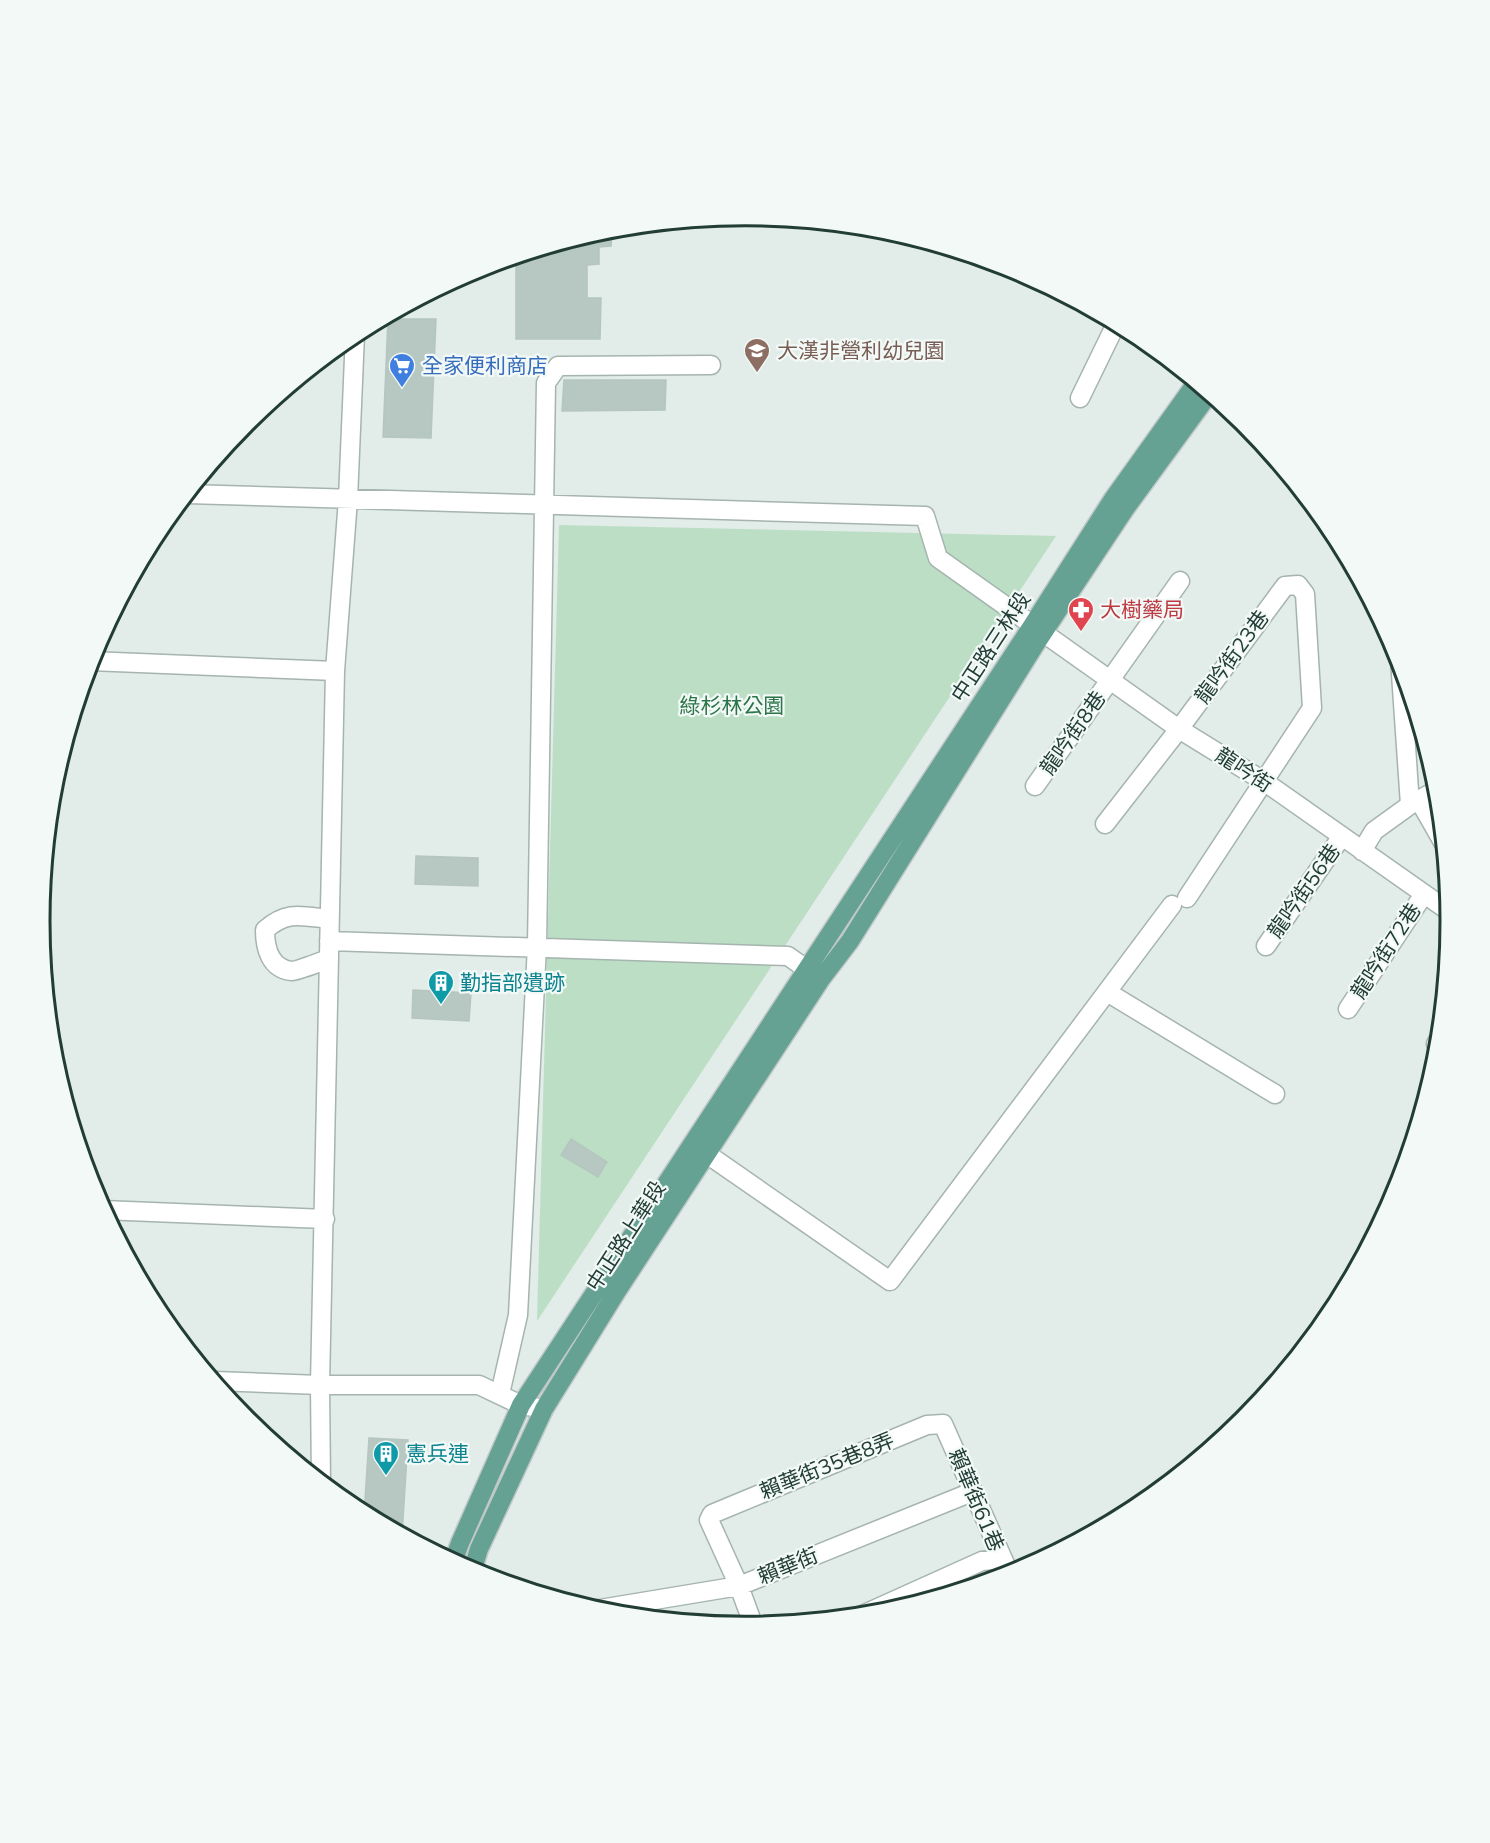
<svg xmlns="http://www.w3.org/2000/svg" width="1490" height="1843" font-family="Mulish,'Noto Sans TC',sans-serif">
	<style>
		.green { fill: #bbdec5 }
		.building { fill: #b7c7c1; stroke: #b4c6bf; stroke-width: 1.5 }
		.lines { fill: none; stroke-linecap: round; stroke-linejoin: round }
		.minor-casing { stroke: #a5b4af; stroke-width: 21 }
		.major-casing { stroke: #c1c9c7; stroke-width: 21 }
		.minor { stroke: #fff; stroke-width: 18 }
		.major { stroke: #66a294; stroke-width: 18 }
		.labels { text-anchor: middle; stroke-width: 4.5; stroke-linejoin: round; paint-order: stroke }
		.education-label { font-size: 21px; fill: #785e54; stroke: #f2f9f6; text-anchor: start }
		.shop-label { font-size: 21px; fill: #366cbe; stroke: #f2f9f6; text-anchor: start }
		.health-label { font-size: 21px; fill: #be3a42; stroke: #f2f9f6; text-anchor: start }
		.street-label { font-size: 21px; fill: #223d36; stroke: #f2f9f6 }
		.park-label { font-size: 21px; fill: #2c7549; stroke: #f2f9f6 }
		.culture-label { font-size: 21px; fill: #0d838f; stroke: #f2f9f6; text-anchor: start }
		.rim { fill: none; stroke: #223d36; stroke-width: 3 }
	</style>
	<rect width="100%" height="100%" fill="#e2ece8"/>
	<path class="green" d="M 559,525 L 1056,536 L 537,1321 Z"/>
	<path class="building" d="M 603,230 L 612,230 L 611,246 L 599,247 L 599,264 L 587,265 L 587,298 L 601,298 L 600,339 L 516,339 L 516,257 Z
		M 388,319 L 436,319 L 431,438 L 383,437 Z
		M 564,380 L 666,380 L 665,410 L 562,411 Z
		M 416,856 L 478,858 L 478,886 L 415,884 Z
		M 413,990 L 471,993 L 469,1021 L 412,1018 Z
		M 571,1139 L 607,1162 L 598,1177 L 561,1155 Z
		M 369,1438 L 408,1440 L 402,1535 L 364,1515 Z"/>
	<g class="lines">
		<defs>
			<path id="minor" d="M 1080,398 L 1114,328 L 1114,322
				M 187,494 L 925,516 L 938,558 L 1179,729 L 1265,782 L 1450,912
				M 1400,659 L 1410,805
				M 90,661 L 335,671
				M 1035,786 L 1180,581
				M 1419,800 L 1443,842
				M 1105,824 L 1179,729 L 1285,586 L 1298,585 L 1305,594 L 1312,708 L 1187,898
				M 1362,851 L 1374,831 L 1410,805 L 1438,789
				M 329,941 L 788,956 L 819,978
				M 1266,946 L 1342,836
				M 329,959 C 322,961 297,971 292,971 C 270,969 265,948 265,930 C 287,910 302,916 329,919
				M 1107,992 L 1275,1094
				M 1348,1009 L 1424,894
				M 1436,1044 L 1439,1039
				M 707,1154 L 890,1281 L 1172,905
				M 103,1210 L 325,1219
				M 214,1381 L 320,1385 L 479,1385 L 521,1405 L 544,1409
				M 500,1394 L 518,1315 L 537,946 L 546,383 L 558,366 L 711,365
				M 321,1483 L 320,1385 L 335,671 L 348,499 L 355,334
				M 594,1610 L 739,1586 L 972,1492
				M 860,1616 L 982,1561 L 1002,1559
				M 754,1627 L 739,1586 L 709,1520 L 712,1514 L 927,1425 L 943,1424 L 1010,1575"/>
			<path id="major" d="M 453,1562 L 460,1543 L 521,1405 L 1032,626 L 1113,499 L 1196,383
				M 472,1572 L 479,1549 L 544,1409 L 617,1291 L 821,979 L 850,941 L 1035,645 L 1125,509 L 1209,394"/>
		</defs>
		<use href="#minor" class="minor-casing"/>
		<use href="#major" class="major-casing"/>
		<use href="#minor" class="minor"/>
		<use href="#major" class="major"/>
	</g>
	<defs>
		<symbol id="school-pin" viewBox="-11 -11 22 30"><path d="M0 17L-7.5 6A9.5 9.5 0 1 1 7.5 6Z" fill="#8d6e63" stroke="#f2f9f6"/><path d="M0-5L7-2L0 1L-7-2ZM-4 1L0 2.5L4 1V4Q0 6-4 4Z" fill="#fff"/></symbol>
		<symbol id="supermarket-pin" viewBox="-11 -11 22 30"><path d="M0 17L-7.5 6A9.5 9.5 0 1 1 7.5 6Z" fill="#3f7fe0" stroke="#f2f9f6"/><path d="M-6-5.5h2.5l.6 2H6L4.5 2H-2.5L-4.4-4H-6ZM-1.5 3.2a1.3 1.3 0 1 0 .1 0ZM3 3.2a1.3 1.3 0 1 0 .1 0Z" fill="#fff"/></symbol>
		<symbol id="pharmacy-pin" viewBox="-11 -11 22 30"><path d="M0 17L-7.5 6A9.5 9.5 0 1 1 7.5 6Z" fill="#e0444e" stroke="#f2f9f6"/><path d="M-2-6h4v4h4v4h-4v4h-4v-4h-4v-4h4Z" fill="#fff"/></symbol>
		<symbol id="building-pin" viewBox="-11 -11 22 30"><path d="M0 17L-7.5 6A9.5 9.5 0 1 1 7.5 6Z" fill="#0f9aa8" stroke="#f2f9f6"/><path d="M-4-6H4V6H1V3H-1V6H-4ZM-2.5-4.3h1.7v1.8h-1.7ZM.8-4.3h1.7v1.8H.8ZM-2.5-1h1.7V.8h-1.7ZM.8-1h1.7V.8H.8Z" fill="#fff"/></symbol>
	</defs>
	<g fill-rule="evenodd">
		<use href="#school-pin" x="742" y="336" width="30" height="40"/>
		<use href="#supermarket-pin" x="387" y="351" width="30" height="40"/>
		<use href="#pharmacy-pin" x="1066" y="595" width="30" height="40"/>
		<use href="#building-pin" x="426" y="968" width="30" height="40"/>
		<use href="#building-pin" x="371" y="1439" width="30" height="40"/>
	</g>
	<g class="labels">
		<g class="education-label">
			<text x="777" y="358">大漢非營利幼兒園</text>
		</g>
		<g class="shop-label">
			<text x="422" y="373">全家便利商店</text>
		</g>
		<g class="health-label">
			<text x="1100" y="617">大樹藥局</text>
		</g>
		<g class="street-label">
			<text transform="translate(991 647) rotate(-57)" y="7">中正路三林段</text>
			<text transform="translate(1232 657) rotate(-54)" y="7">龍吟街23巷</text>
			<text transform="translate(1073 733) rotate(-55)" y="7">龍吟街8巷</text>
			<text transform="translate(1244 770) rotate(33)" y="7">龍吟街</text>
			<text transform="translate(1304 891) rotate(-55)" y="7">龍吟街56巷</text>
			<text transform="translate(1386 951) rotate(-57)" y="7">龍吟街72巷</text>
			<text transform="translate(626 1236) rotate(-57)" y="7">中正路上華段</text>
			<text transform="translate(827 1466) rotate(-22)" y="7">賴華街35巷8弄</text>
			<text transform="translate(976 1500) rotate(67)" y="7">賴華街61巷</text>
			<text transform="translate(788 1566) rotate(-22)" y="7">賴華街</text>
		</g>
		<g class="park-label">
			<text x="732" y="713">綠杉林公園</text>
		</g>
		<g class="culture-label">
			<text x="460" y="990">勤指部遺跡</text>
			<text x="406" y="1461">憲兵連</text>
		</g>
	</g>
	<path d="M0 0H1490V1843H0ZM50 921a695 695 0 1 1 1390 0a695 695 0 1 1-1390 0Z" fill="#f2f9f6" fill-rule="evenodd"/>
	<path class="rim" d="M50 921a695 695 0 1 1 1390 0a695 695 0 1 1-1390 0Z"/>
</svg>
